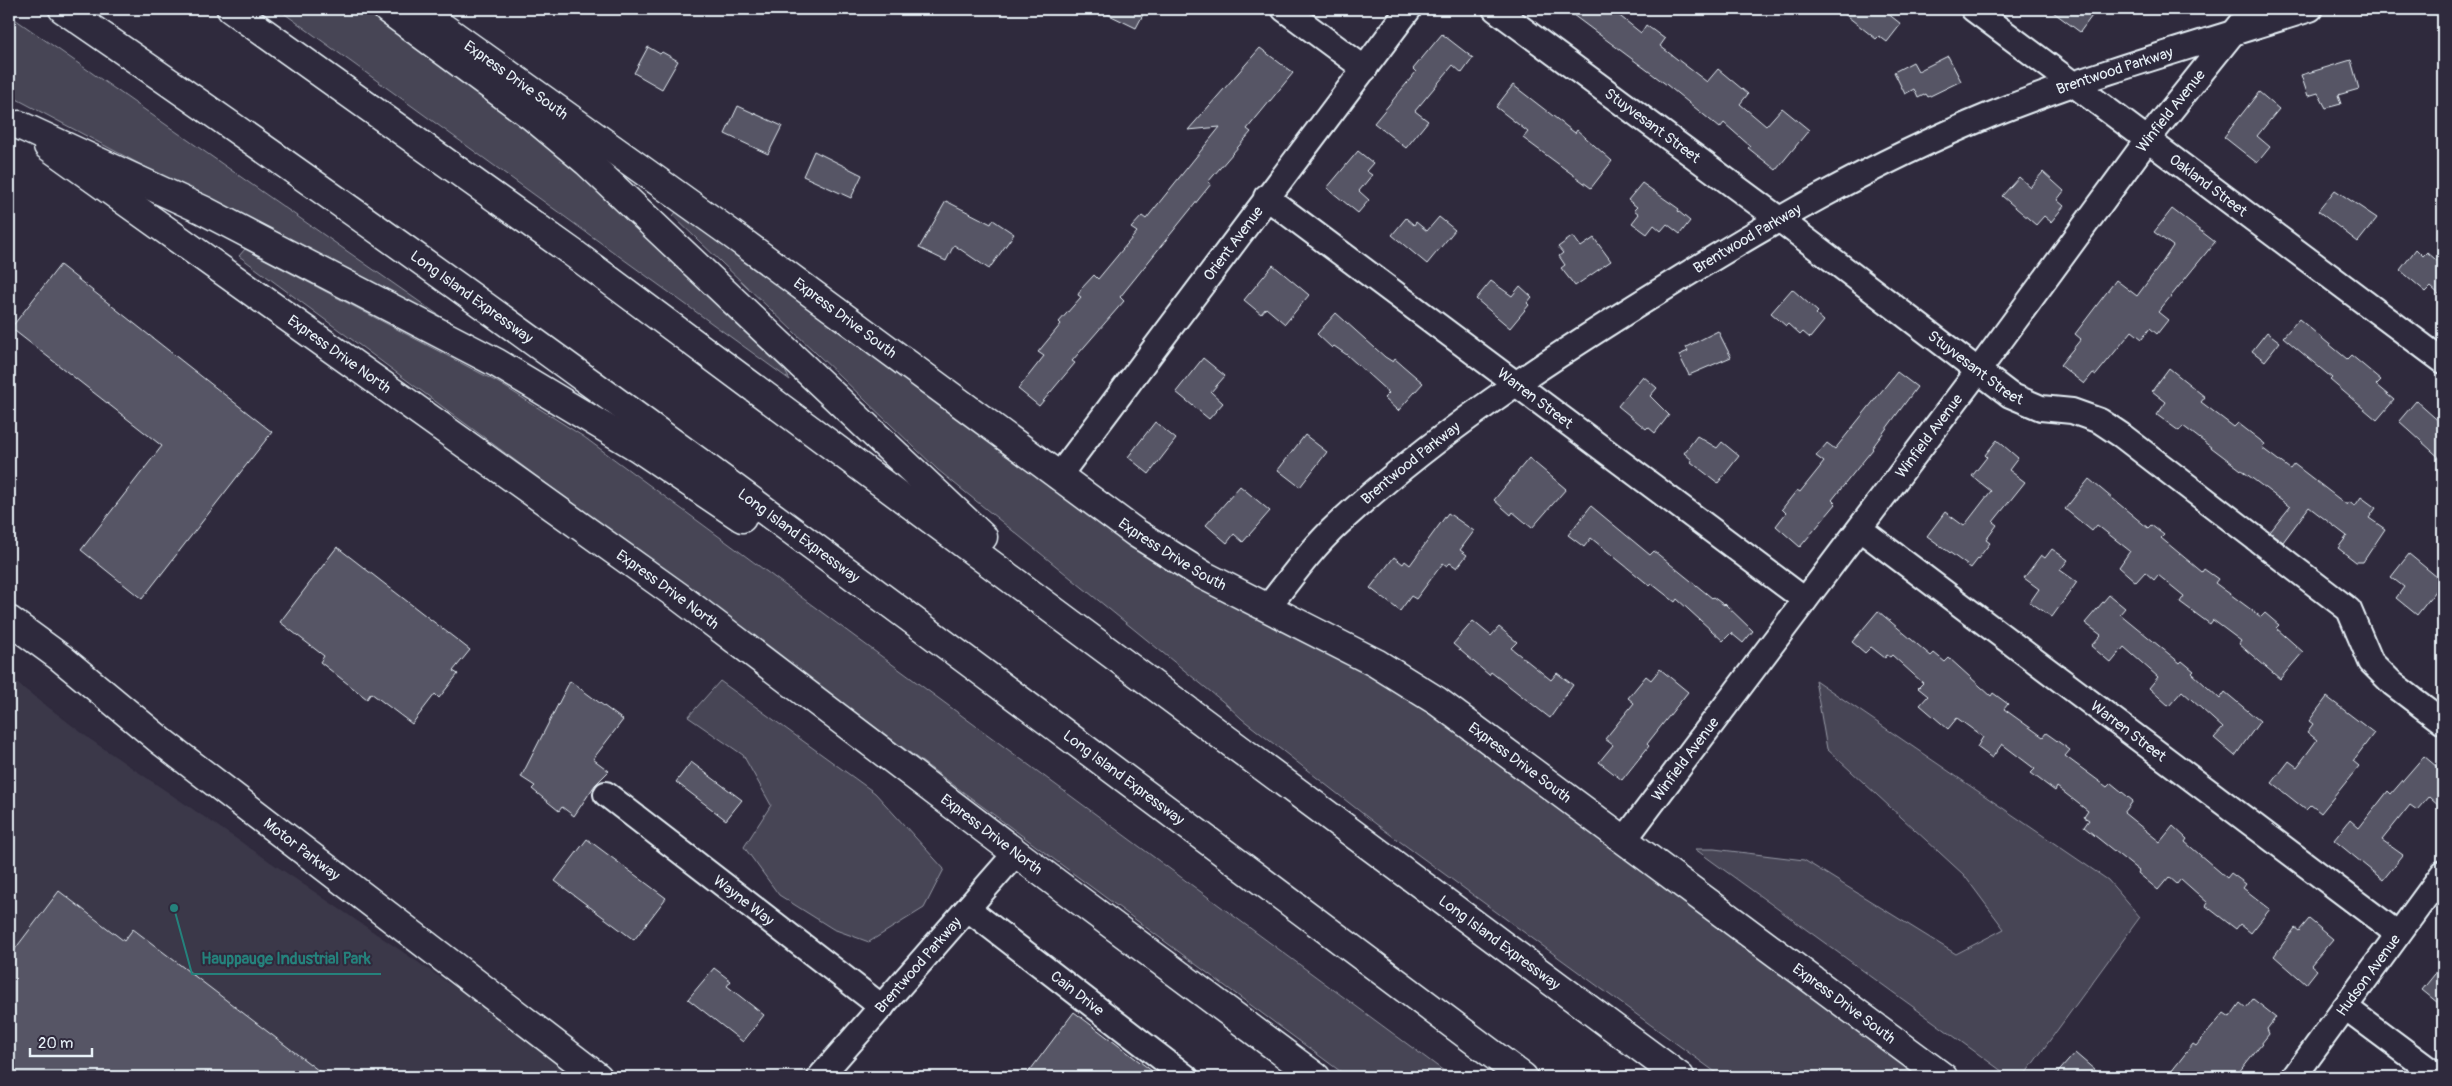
<svg xmlns="http://www.w3.org/2000/svg" width="2452" height="1086" font-family="Pangolin,sans-serif">
	<style>
		.built { fill: #3b3749 }
		.green { fill: #464455; stroke: #979aa6 }
		.building { fill: #575565; stroke: #e8f1f8 }
		.lines { fill: none; stroke-linecap: round; stroke-linejoin: round }
		.street-casing { stroke: #e8f1f8; stroke-width: 28 }
		.secondary-casing { stroke: #e8f1f8; stroke-width: 31 }
		.highway-casing { stroke: #e8f1f8; stroke-width: 31 }
		.street { stroke: #2f2a3d; stroke-width: 24 }
		.secondary { stroke: #2f2a3d; stroke-width: 28 }
		.highway { stroke: #2f2a3d; stroke-width: 28 }
		.labels { text-anchor: middle; stroke-width: 4; stroke-linejoin: round; paint-order: stroke }
		.street-label { font-size: 15px; fill: #e8f1f8; stroke: #2f2a3d }
		.leader { fill: none; stroke: #25827c; stroke-width: 2 }
		.callout-dot { fill: #25827c; stroke: #2f2a3d; stroke-width: 2 }
		.callout-label { font-size: 16px; text-anchor: middle; font-weight: bold; fill: #25827c; stroke: #2f2a3d; stroke-width: 4; stroke-linejoin: round; paint-order: stroke }
	</style>
	<rect width="100%" height="100%" fill="#2f2a3d"/>
	<filter id="ink" filterUnits="userSpaceOnUse"><feTurbulence type="fractalNoise" baseFrequency=".02" numOctaves="2"/><feDisplacementMap in="SourceGraphic" scale="10" xChannelSelector="R" yChannelSelector="G"/><feConvolveMatrix kernelMatrix="1 2 1 2 8 2 1 2 1" color-interpolation-filters="sRGB"/></filter>
	<g filter="url(#ink)">
		<path class="built" d="M 9,677 L 91,740 L 587,1077 L 9,1077 Z"/>
		<path class="green" d="M 278,9 L 374,9 L 531,125 L 777,356 L 790,380 Z
			M 9,15 L 480,344 L 9,95 Z
			M 679,208 L 1148,553 L 1355,661 L 1429,708 L 1925,1077 L 1722,1077 L 1376,824 L 1242,719 L 1227,705 L 938,470 L 673,216 Z
			M 245,249 L 499,383 L 584,437 L 1452,1077 L 1348,1077 L 239,256 Z
			M 1815,680 L 2108,880 L 2140,917 L 2023,1077 L 2010,1077 L 1695,849 L 1714,849 L 1804,860 L 1956,954 L 2004,929 L 1964,875 L 1827,749 Z
			M 720,681 L 875,793 L 944,869 L 924,908 L 869,942 L 833,929 L 779,895 L 744,847 L 771,805 L 743,755 L 688,717 Z"/>
		<path class="building" d="M 1097,9 L 1146,9 L 1136,28 Z
			M 1565,9 L 1611,9 L 1641,33 L 1646,25 L 1665,39 L 1660,46 L 1707,82 L 1718,69 L 1748,94 L 1740,104 L 1766,126 L 1782,108 L 1809,130 L 1776,170 L 1748,148 L 1750,146 L 1724,123 L 1720,128 L 1667,85 Z
			M 1838,9 L 1882,9 L 1901,24 L 1887,42 L 1879,36 L 1876,39 Z
			M 2049,9 L 2097,9 L 2080,32 Z
			M 1442,34 L 1473,58 L 1462,73 L 1453,65 L 1415,111 L 1428,121 L 1406,148 L 1374,123 L 1416,72 L 1413,69 Z
			M 648,47 L 660,54 L 662,52 L 678,61 L 662,89 L 634,73 Z
			M 1260,48 L 1293,73 L 1247,129 L 1251,132 L 1208,182 L 1211,184 L 1120,297 L 1124,301 L 1072,361 L 1075,363 L 1039,406 L 1018,389 L 1044,356 L 1038,352 L 1061,324 L 1059,322 L 1081,297 L 1078,295 L 1081,289 L 1094,275 L 1098,279 L 1137,232 L 1131,228 L 1142,216 L 1146,219 L 1220,127 L 1188,130 Z
			M 1948,56 L 1961,81 L 1928,97 L 1926,94 L 1918,98 L 1914,89 L 1905,94 L 1894,72 L 1913,62 L 1918,71 Z
			M 2351,60 L 2359,89 L 2338,95 L 2341,104 L 2326,108 L 2318,93 L 2308,96 L 2301,75 Z
			M 1513,85 L 1575,133 L 1577,130 L 1612,161 L 1591,188 L 1523,138 L 1528,132 L 1496,107 Z
			M 2259,92 L 2279,109 L 2257,136 L 2270,147 L 2257,163 L 2224,137 Z
			M 738,106 L 782,126 L 768,154 L 725,134 Z
			M 814,151 L 862,175 L 851,198 L 803,176 Z
			M 1358,151 L 1373,163 L 1366,171 L 1372,175 L 1359,191 L 1369,200 L 1358,213 L 1327,188 Z
			M 2043,172 L 2064,191 L 2057,200 L 2064,206 L 2051,222 L 2044,216 L 2036,225 L 2002,196 L 2019,177 L 2030,187 Z
			M 1642,183 L 1679,209 L 1678,211 L 1690,221 L 1680,234 L 1667,224 L 1661,231 L 1654,225 L 1647,234 L 1632,223 L 1639,214 L 1634,210 L 1637,207 L 1628,200 Z
			M 2335,190 L 2377,218 L 2358,242 L 2318,211 Z
			M 946,201 L 991,224 L 993,220 L 1014,234 L 989,269 L 954,245 L 946,261 L 919,248 Z
			M 2172,209 L 2215,242 L 2158,312 L 2168,320 L 2157,334 L 2150,328 L 2142,339 L 2132,331 L 2096,375 L 2093,373 L 2084,384 L 2060,365 L 2081,339 L 2075,334 L 2116,280 L 2137,296 L 2161,264 L 2173,246 L 2154,232 Z
			M 1439,217 L 1455,230 L 1427,264 L 1392,235 L 1406,218 L 1414,225 L 1416,222 L 1427,231 Z
			M 1573,236 L 1581,247 L 1594,238 L 1611,261 L 1575,286 L 1561,268 L 1565,265 L 1559,256 L 1563,253 L 1558,247 Z
			M 2416,249 L 2423,256 L 2427,252 L 2443,266 L 2443,298 L 2431,287 L 2426,292 L 2400,270 Z
			M 60,265 L 272,432 L 142,599 L 81,550 L 162,446 L 11,328 Z
			M 1273,265 L 1309,295 L 1285,324 L 1266,308 L 1261,314 L 1244,300 Z
			M 1491,281 L 1512,296 L 1520,286 L 1532,297 L 1527,303 L 1529,305 L 1510,328 L 1476,299 Z
			M 1792,289 L 1818,312 L 1816,314 L 1824,321 L 1810,338 L 1803,332 L 1800,335 L 1788,324 L 1786,326 L 1771,313 Z
			M 1336,313 L 1385,357 L 1393,362 L 1395,359 L 1423,383 L 1398,411 L 1384,398 L 1389,393 L 1347,355 L 1334,346 L 1332,348 L 1317,334 Z
			M 2299,319 L 2347,359 L 2351,355 L 2381,380 L 2376,385 L 2394,400 L 2377,420 L 2330,380 L 2332,378 L 2283,337 Z
			M 1718,331 L 1731,357 L 1689,375 L 1679,355 L 1688,351 L 1686,347 Z
			M 2267,332 L 2280,342 L 2265,361 L 2252,351 Z
			M 1203,358 L 1225,376 L 1211,392 L 1223,403 L 1209,419 L 1176,392 Z
			M 2169,368 L 2205,397 L 2201,402 L 2234,427 L 2238,423 L 2265,444 L 2262,448 L 2290,469 L 2294,464 L 2347,505 L 2349,502 L 2355,506 L 2361,497 L 2376,508 L 2369,518 L 2385,529 L 2363,562 L 2356,562 L 2338,548 L 2347,536 L 2309,507 L 2283,542 L 2270,532 L 2290,507 L 2183,426 L 2179,431 L 2157,415 L 2166,402 L 2152,391 Z
			M 1897,372 L 1917,387 L 1872,448 L 1873,449 L 1832,500 L 1836,504 L 1800,547 L 1776,526 L 1786,513 L 1782,509 L 1797,490 L 1800,492 L 1824,462 L 1816,456 L 1827,443 L 1835,449 Z
			M 1643,376 L 1657,388 L 1650,396 L 1669,415 L 1655,433 L 1648,427 L 1646,429 L 1618,406 Z
			M 2416,401 L 2443,425 L 2443,461 L 2399,421 Z
			M 1155,422 L 1176,439 L 1149,474 L 1128,457 Z
			M 1305,435 L 1327,452 L 1300,487 L 1278,470 Z
			M 1697,436 L 1717,448 L 1722,442 L 1739,456 L 1718,483 L 1691,462 L 1692,460 L 1684,453 Z
			M 1997,440 L 2018,458 L 2009,470 L 2025,482 L 1993,522 L 1997,525 L 1986,540 L 1990,543 L 1971,568 L 1927,536 L 1945,512 L 1964,526 L 1991,491 L 1972,476 L 1987,457 L 1985,455 Z
			M 1529,458 L 1566,489 L 1532,528 L 1513,512 L 1511,515 L 1494,500 Z
			M 2089,479 L 2148,528 L 2151,525 L 2164,535 L 2161,538 L 2202,572 L 2204,569 L 2218,579 L 2215,583 L 2261,617 L 2265,613 L 2279,625 L 2276,628 L 2303,652 L 2280,679 L 2239,644 L 2241,641 L 2213,620 L 2210,624 L 2180,602 L 2184,596 L 2158,575 L 2154,580 L 2145,572 L 2136,582 L 2119,567 L 2130,551 L 2097,525 L 2092,531 L 2065,509 Z
			M 1240,486 L 1270,511 L 1243,542 L 1234,534 L 1227,543 L 1206,525 Z
			M 1591,506 L 1650,555 L 1654,551 L 1712,598 L 1713,597 L 1724,605 L 1725,604 L 1753,631 L 1743,643 L 1731,633 L 1723,641 L 1677,599 L 1675,602 L 1652,584 L 1650,586 L 1591,538 L 1584,547 L 1568,535 Z
			M 1448,513 L 1474,531 L 1460,550 L 1467,555 L 1457,568 L 1450,563 L 1447,566 L 1443,563 L 1416,599 L 1411,596 L 1400,611 L 1370,588 L 1394,557 L 1403,564 L 1405,561 L 1410,565 Z
			M 337,547 L 470,650 L 453,671 L 458,674 L 439,698 L 435,694 L 412,724 L 371,693 L 367,699 L 320,662 L 324,656 L 280,622 Z
			M 2052,549 L 2068,560 L 2060,570 L 2077,582 L 2052,617 L 2030,602 L 2039,589 L 2024,578 L 2041,555 L 2045,558 Z
			M 2409,554 L 2443,582 L 2417,615 L 2396,598 L 2404,587 L 2391,577 Z
			M 2109,595 L 2125,608 L 2120,614 L 2180,663 L 2182,661 L 2194,671 L 2192,673 L 2220,699 L 2225,692 L 2260,721 L 2235,756 L 2214,738 L 2223,728 L 2182,691 L 2169,706 L 2149,688 L 2158,677 L 2124,647 L 2111,663 L 2091,646 L 2101,635 L 2085,623 Z
			M 1878,611 L 1931,656 L 1934,653 L 1945,662 L 1949,658 L 1991,696 L 1993,693 L 2008,704 L 2004,709 L 2043,737 L 2046,733 L 2070,750 L 2065,756 L 2107,787 L 2111,783 L 2133,801 L 2124,813 L 2160,842 L 2173,826 L 2187,839 L 2185,842 L 2227,878 L 2231,873 L 2246,884 L 2243,888 L 2270,909 L 2251,933 L 2240,924 L 2236,929 L 2206,906 L 2208,903 L 2181,879 L 2177,884 L 2169,877 L 2158,890 L 2138,873 L 2139,871 L 2084,827 L 2089,820 L 2084,817 L 2088,811 L 2057,787 L 2055,791 L 2031,773 L 2035,769 L 2002,744 L 1992,758 L 1977,747 L 1983,737 L 1957,718 L 1948,729 L 1920,705 L 1928,696 L 1918,688 L 1923,683 L 1892,655 L 1890,657 L 1887,655 L 1885,658 L 1871,647 L 1865,653 L 1852,642 Z
			M 1473,621 L 1491,636 L 1499,627 L 1517,642 L 1511,648 L 1551,680 L 1557,673 L 1573,685 L 1550,718 L 1491,672 L 1489,675 L 1453,644 Z
			M 1660,669 L 1688,692 L 1647,744 L 1649,746 L 1622,780 L 1599,762 L 1613,745 L 1605,739 L 1634,703 L 1628,698 L 1646,676 L 1651,680 Z
			M 570,681 L 623,720 L 593,759 L 609,771 L 595,785 L 574,816 L 562,807 L 559,811 L 532,789 L 535,786 L 521,777 Z
			M 2327,697 L 2374,733 L 2353,761 L 2359,766 L 2321,813 L 2311,805 L 2306,810 L 2272,783 L 2289,761 L 2297,767 L 2317,740 L 2307,732 L 2313,724 L 2309,721 Z
			M 2424,756 L 2443,772 L 2443,809 L 2429,796 L 2417,810 L 2410,805 L 2382,840 L 2403,855 L 2383,880 L 2334,840 L 2350,820 L 2359,828 L 2388,791 L 2391,794 Z
			M 691,762 L 742,800 L 726,820 L 676,782 Z
			M 587,839 L 666,898 L 634,940 L 555,881 Z
			M 59,891 L 124,941 L 133,929 L 327,1077 L 9,1077 L 9,957 Z
			M 2309,919 L 2333,939 L 2311,965 L 2317,970 L 2306,984 L 2274,956 L 2295,928 L 2299,931 Z
			M 2443,964 L 2443,1007 L 2422,990 Z
			M 714,968 L 731,981 L 727,986 L 764,1015 L 743,1042 L 688,999 Z
			M 2253,999 L 2276,1017 L 2267,1029 L 2269,1034 L 2235,1077 L 2167,1077 L 2193,1044 L 2196,1046 L 2224,1013 L 2230,1017 L 2240,1003 L 2246,1008 Z
			M 1074,1012 L 1160,1077 L 1025,1077 Z
			M 2075,1053 L 2103,1077 L 2054,1077 Z"/>
		<g class="lines">
			<defs>
				<g id="street">
					<path d="M 1284,9 L 1365,69"/>
					<path id="s1" d="M 1495,9 L 1779,219 L 2010,395 L 2041,408 L 2072,411 L 2100,421 L 2121,435 L 2349,610 L 2371,662 L 2393,684 L 2443,722"/>
					<path id="s2" d="M 1973,9 L 2443,361"/>
					<path id="s3" d="M 1266,197 L 1805,600"/>
					<path id="s4" d="M 1058,477 L 1409,9"/>
					<path id="s5" d="M 1860,529 L 2398,934"/>
					<path id="s6" d="M 1267,608 C 1290,579 1311,549 1338,524 C 1434,435 1545,362 1655,294 C 1762,227 1873,163 1990,115 C 2094,73 2203,43 2310,9"/>
					<path id="s7" d="M 606,794 L 882,1007"/>
					<path id="s8" d="M 1625,839 L 1978,371 L 2148,139 L 2252,9"/>
					<path id="s9" d="M 968,909 L 1186,1077"/>
					<path d="M 2345,1007 L 2439,1077"/>
					<path id="s10" d="M 820,1077 L 1016,853"/>
					<path id="s11" d="M 2294,1077 L 2443,873"/>
				</g>
				<g id="secondary">
					<path id="s12" d="M 417,9 L 733,235 L 1136,533 L 1203,575 L 1376,663 L 1437,701 L 1943,1077"/>
					<path id="s13" d="M 48,146 L 678,596 L 1016,853 L 1316,1077"/>
					<path id="s14" d="M 9,620 L 61,658 L 161,741 L 598,1077"/>
				</g>
				<g id="highway">
					<path id="s15" d="M 63,9 C 560,350 1041,716 1523,1077"/>
					<path id="s16" d="M 231,9 L 573,253 L 1680,1077"/>
					<path d="M 387,9 L 533,117 L 587,162 L 983,537"/>
					<path d="M 19,125 L 203,210 L 497,363 L 637,447 L 742,518"/>
				</g>
			</defs>
			<use href="#street" class="street-casing"/>
			<use href="#secondary" class="secondary-casing"/>
			<use href="#highway" class="highway-casing"/>
			<use href="#street" class="street"/>
			<use href="#secondary" class="secondary"/>
			<use href="#highway" class="highway"/>
		</g>
	</g>
	<g class="labels">
		<g class="street-label">
			<text dy="5" stroke="none"><textPath href="#s6" startOffset="1015">Brentwood Parkway</textPath></text>
			<text dy="5" stroke="none"><textPath href="#s12" startOffset="122">Express Drive South</textPath></text>
			<text dy="5" stroke="none"><textPath href="#s8" startOffset="910">Winfield Avenue</textPath></text>
			<text dy="5" stroke="none"><textPath href="#s1" startOffset="196">Stuyvesant Street</textPath></text>
			<text dy="5" stroke="none"><textPath href="#s2" startOffset="294">Oakland Street</textPath></text>
			<text dy="5" stroke="none"><textPath href="#s6" startOffset="610">Brentwood Parkway</textPath></text>
			<text dy="5" stroke="none"><textPath href="#s4" startOffset="292">Orient Avenue</textPath></text>
			<text dy="5" stroke="none"><textPath href="#s15" startOffset="500">Long Island Expressway</textPath></text>
			<text dy="5" stroke="none"><textPath href="#s12" startOffset="528">Express Drive South</textPath></text>
			<text dy="5" stroke="none"><textPath href="#s13" startOffset="358">Express Drive North</textPath></text>
			<text dy="5" stroke="none"><textPath href="#s1" startOffset="600">Stuyvesant Street</textPath></text>
			<text dy="5" stroke="none"><textPath href="#s3" startOffset="336">Warren Street</textPath></text>
			<text dy="5" stroke="none"><textPath href="#s8" startOffset="505">Winfield Avenue</textPath></text>
			<text dy="5" stroke="none"><textPath href="#s6" startOffset="205">Brentwood Parkway</textPath></text>
			<text dy="5" stroke="none"><textPath href="#s15" startOffset="905">Long Island Expressway</textPath></text>
			<text dy="5" stroke="none"><textPath href="#s12" startOffset="932">Express Drive South</textPath></text>
			<text dy="5" stroke="none"><textPath href="#s13" startOffset="762">Express Drive North</textPath></text>
			<text dy="5" stroke="none"><textPath href="#s5" startOffset="336">Warren Street</textPath></text>
			<text dy="5" stroke="none"><textPath href="#s8" startOffset="100">Winfield Avenue</textPath></text>
			<text dy="5" stroke="none"><textPath href="#s12" startOffset="1338">Express Drive South</textPath></text>
			<text dy="5" stroke="none"><textPath href="#s15" startOffset="1310">Long Island Expressway</textPath></text>
			<text dy="5" stroke="none"><textPath href="#s13" startOffset="1168">Express Drive North</textPath></text>
			<text dy="5" stroke="none"><textPath href="#s14" startOffset="372">Motor Parkway</textPath></text>
			<text dy="5" stroke="none"><textPath href="#s7" startOffset="174">Wayne Way</textPath></text>
			<text dy="5" stroke="none"><textPath href="#s16" startOffset="1575">Long Island Expressway</textPath></text>
			<text dy="5" stroke="none"><textPath href="#s10" startOffset="149">Brentwood Parkway</textPath></text>
			<text dy="5" stroke="none"><textPath href="#s11" startOffset="126">Hudson Avenue</textPath></text>
			<text dy="5" stroke="none"><textPath href="#s9" startOffset="138">Cain Drive</textPath></text>
			<text dy="5" stroke="none"><textPath href="#s12" startOffset="1742">Express Drive South</textPath></text>
		</g>
	</g>
	<path class="leader" d="M174 908L192 974H381"/>
	<circle class="callout-dot" cx="174" cy="908" r="5"/>
	<g class="callout-label">
		<text x="286" y="964">Hauppauge Industrial Park</text>
	</g>
	<rect width="2452" height="1086" fill="none" stroke="#2f2a3d" stroke-width="30"/>
	<rect x="15" y="15" width="2422" height="1056" fill="none" stroke="#e8f1f8" stroke-width="2" filter="url(#ink)"/>
	<path d="M30 1048v8h62v-8" fill="none" stroke="#e8f1f8" stroke-width="2.5"/>
	<text x="38" y="1048" font-size="15" fill="#e8f1f8" stroke="#2f2a3d" stroke-width="4" paint-order="stroke">20 m</text>
</svg>
